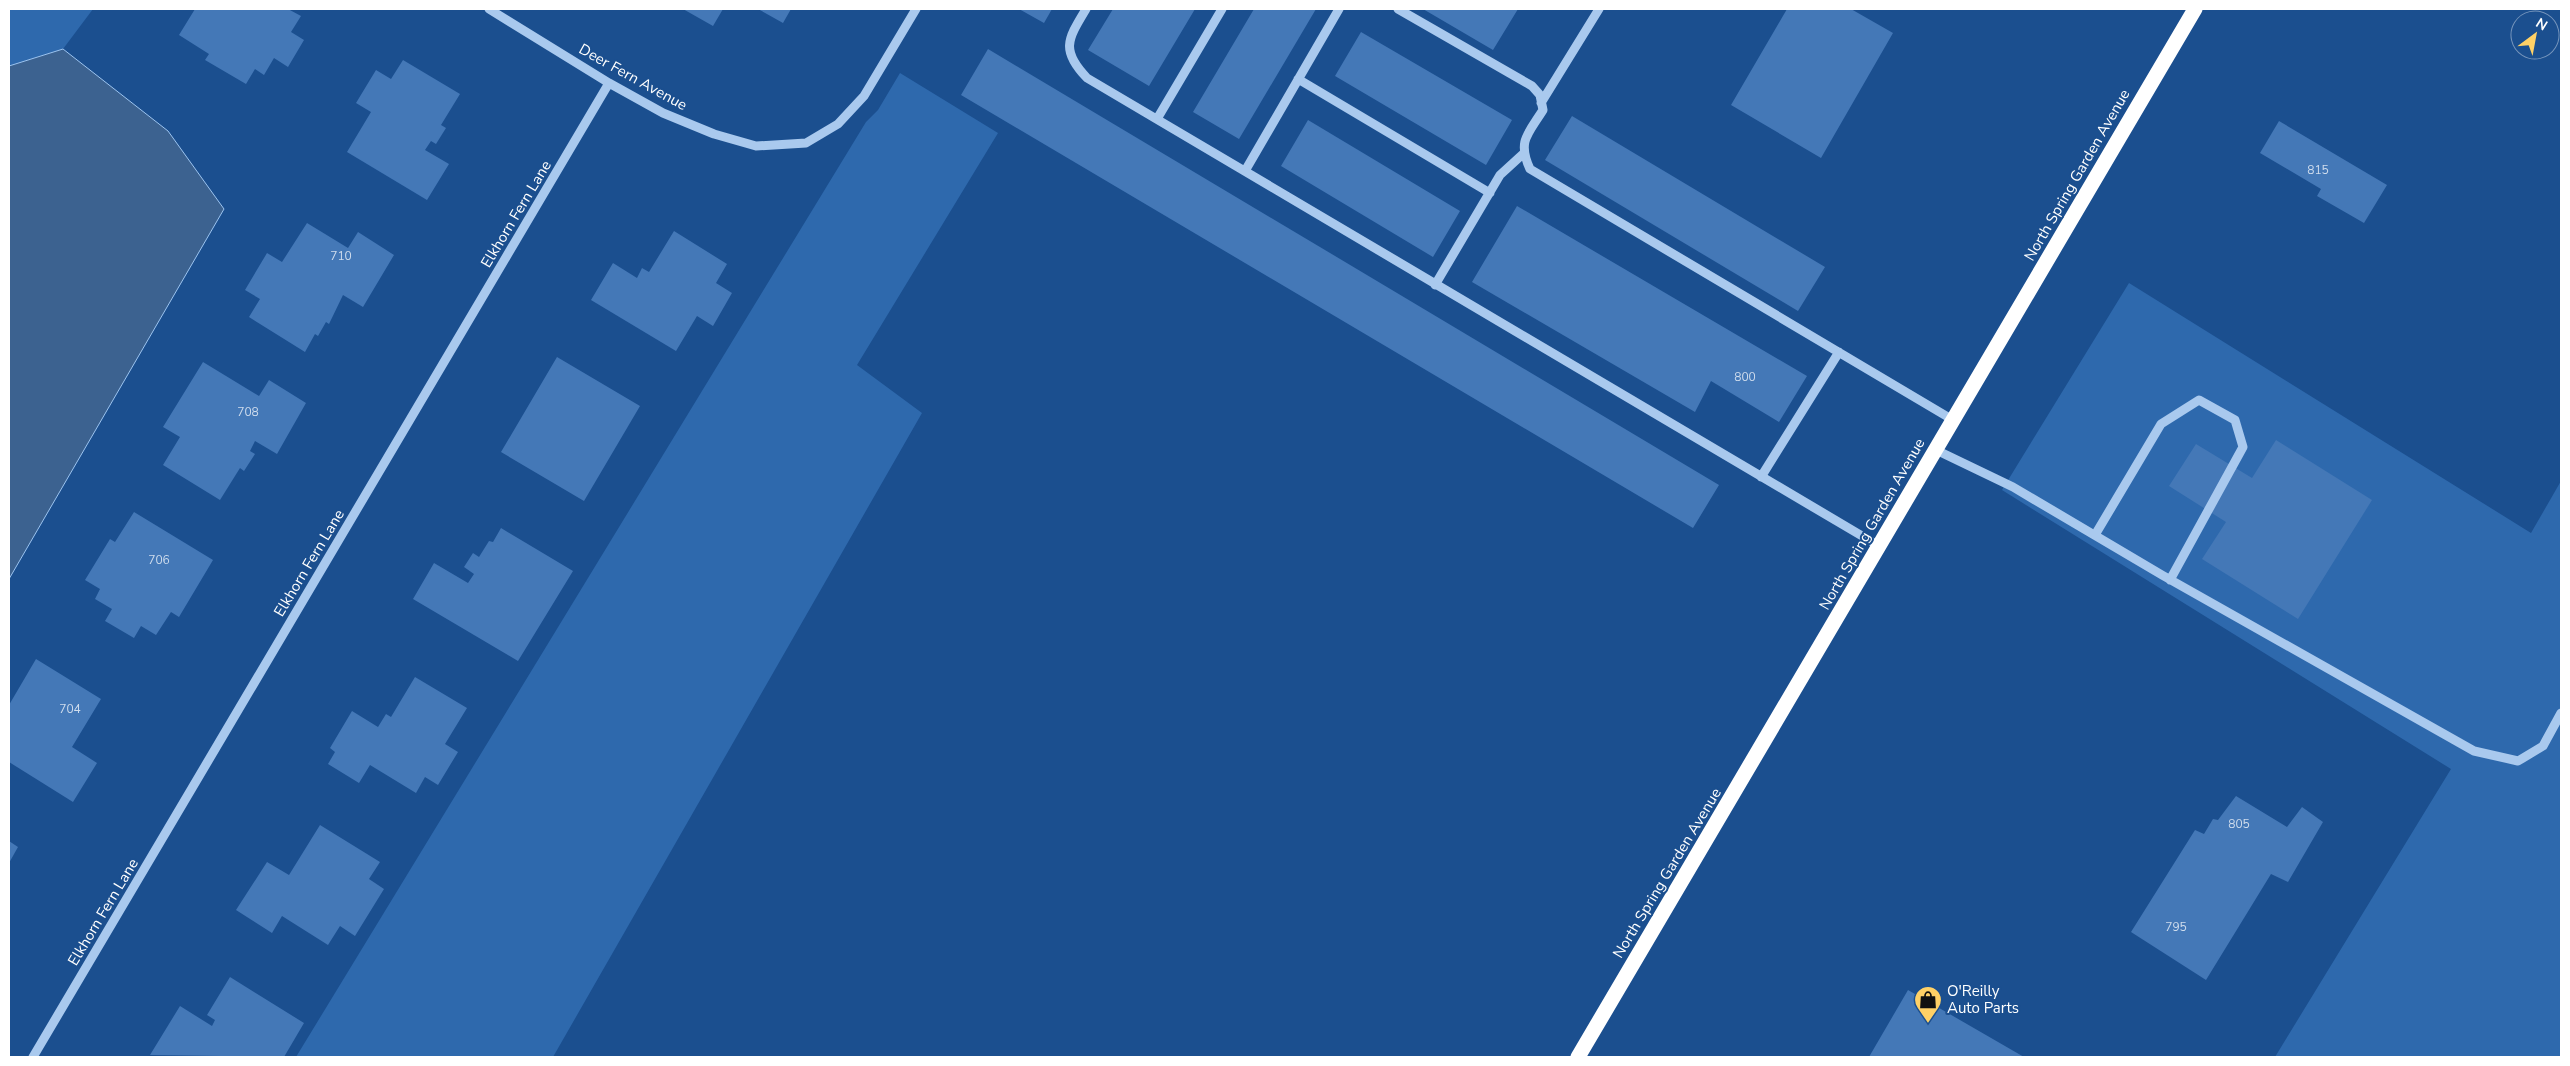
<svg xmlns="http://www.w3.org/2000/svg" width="2570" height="1066" font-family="'Nunito Sans',sans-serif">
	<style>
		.green { fill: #2e69ad }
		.water { fill: #3c6290; stroke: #9cc4f0 }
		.building { fill: #4478b7 }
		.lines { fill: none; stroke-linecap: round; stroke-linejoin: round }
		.minor { stroke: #a9c9ee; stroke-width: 9 }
		.highway { stroke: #fff; stroke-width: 15 }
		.labels { text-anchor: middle; stroke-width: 4; stroke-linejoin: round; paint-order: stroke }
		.number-label { font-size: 12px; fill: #d0dded }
		.street-label { font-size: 15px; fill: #fff; stroke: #1b4f8f }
		.poi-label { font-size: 15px; fill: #fff; stroke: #1b4f8f; text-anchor: start }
	</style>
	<rect width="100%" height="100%" fill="#1b4f8f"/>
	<path class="green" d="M 9,9 L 93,9 L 63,49 L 9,66 Z
		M 900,73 L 998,133 L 857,365 L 922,413 L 553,1057 L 296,1057 L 866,122 L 878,110 Z
		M 2129,283 L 2531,533 L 2561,481 L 2561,1057 L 2275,1057 L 2451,769 L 2002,490 Z"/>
	<path class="water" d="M 63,49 L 168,131 L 224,209 L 9,579 L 9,66 Z"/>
	<path class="building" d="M 195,9 L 288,9 L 301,16 L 291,32 L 304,40 L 288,67 L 274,58 L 264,75 L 255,69 L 246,84 L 205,60 L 209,54 L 179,35 Z
		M 683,9 L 723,9 L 713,26 Z
		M 758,9 L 791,9 L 783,23 Z
		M 1019,9 L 1052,9 L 1044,23 Z
		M 1113,9 L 1195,9 L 1149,86 L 1088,50 Z
		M 1254,9 L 1316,9 L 1239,139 L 1193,112 Z
		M 1423,9 L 1518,9 L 1493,50 Z
		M 1787,9 L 1851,9 L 1893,33 L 1821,158 L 1731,105 Z
		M 1361,32 L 1512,120 L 1486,165 L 1335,76 Z
		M 988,49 L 1719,485 L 1693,528 L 961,95 Z
		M 403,60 L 460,94 L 441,125 L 446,128 L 436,144 L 431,141 L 425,150 L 449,164 L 427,200 L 347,152 L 371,112 L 356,103 L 376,70 L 391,79 Z
		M 1572,116 L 1825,267 L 1798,311 L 1545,160 Z
		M 1308,120 L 1460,211 L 1433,257 L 1281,166 Z
		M 2279,121 L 2387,185 L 2364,223 L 2317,196 L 2321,189 L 2260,153 Z
		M 1517,206 L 1807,376 L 1779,422 L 1711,381 L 1695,412 L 1472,282 Z
		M 307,223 L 348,248 L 358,232 L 394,255 L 363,307 L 343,295 L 329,324 L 326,322 L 318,336 L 315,334 L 305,352 L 249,317 L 260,299 L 245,290 L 267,253 L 282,262 Z
		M 674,231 L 727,264 L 716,283 L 732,293 L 713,326 L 697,316 L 676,351 L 591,300 L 613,263 L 637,278 L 642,268 L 649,272 Z
		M 557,357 L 640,406 L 584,501 L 501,452 Z
		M 203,362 L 259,396 L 269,380 L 306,403 L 277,454 L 255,441 L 250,451 L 255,454 L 244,471 L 240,468 L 220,500 L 163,465 L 180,437 L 163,427 Z
		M 2276,440 L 2372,500 L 2298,619 L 2202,559 L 2226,522 L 2169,486 L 2196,444 L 2252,478 Z
		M 134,512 L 213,560 L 179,617 L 171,612 L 156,635 L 141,626 L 134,638 L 105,621 L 112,609 L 95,599 L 100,589 L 85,580 L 110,539 L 115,542 Z
		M 501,528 L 573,571 L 518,661 L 413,599 L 434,563 L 468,583 L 474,574 L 464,567 L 473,553 L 479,557 L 489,541 L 493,542 Z
		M 36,659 L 101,699 L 72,747 L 97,763 L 73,802 L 9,762 L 9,705 Z
		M 415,677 L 467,708 L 445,744 L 458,752 L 438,785 L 425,777 L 416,793 L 370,765 L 359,783 L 328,764 L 335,752 L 330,748 L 352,711 L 378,727 L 386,714 L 391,717 Z
		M 2236,796 L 2287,827 L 2302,807 L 2323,822 L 2288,882 L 2271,874 L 2206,980 L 2131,932 L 2195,830 L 2204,834 L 2213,819 L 2218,820 Z
		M 320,825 L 380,862 L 369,879 L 384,889 L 355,936 L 340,926 L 328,945 L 282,916 L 272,933 L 236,910 L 267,862 L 289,875 Z
		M 9,841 L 18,847 L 9,863 Z
		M 230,977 L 304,1023 L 284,1057 L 150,1055 L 180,1006 L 212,1026 L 215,1020 L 207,1015 Z
		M 1908,990 L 2024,1057 L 1869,1057 Z"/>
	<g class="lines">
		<path class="minor" d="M 489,9 L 609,83 L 663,113 L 714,134 L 756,146 L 806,143 L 838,124 L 864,96 L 916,9
			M 1086,9 C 1068,39 1060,50 1087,78 L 1879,546
			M 1398,9 L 1532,86 L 1540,95 L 1543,110 C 1528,134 1517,141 1530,169 L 1953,420
			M 1298,79 L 1490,193
			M 1541,103 L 1599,9
			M 1157,119 L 1222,9
			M 1245,171 L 1339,9
			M 1435,285 L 1500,175 L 1523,154
			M 1936,450 L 2013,487 L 2162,575 L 2474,751 L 2518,761 L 2543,746 L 2561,713
			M 1761,477 L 1839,352
			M 2095,535 L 2161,424 L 2199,400 L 2235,420 L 2243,447 L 2170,580
			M 33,1057 L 609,83"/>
		<path class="highway" d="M 1578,1057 L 2195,9"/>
	</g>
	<defs>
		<symbol id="shop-pin" viewBox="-11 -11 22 30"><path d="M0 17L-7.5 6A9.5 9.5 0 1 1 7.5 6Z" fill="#ffd166" stroke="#1b4f8f"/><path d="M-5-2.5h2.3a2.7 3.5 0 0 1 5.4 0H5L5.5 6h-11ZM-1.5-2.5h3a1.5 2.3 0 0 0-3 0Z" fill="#111"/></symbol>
	</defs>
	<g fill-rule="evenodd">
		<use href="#shop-pin" x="1912" y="984" width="32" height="43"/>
	</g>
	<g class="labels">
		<g class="number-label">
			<text x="2318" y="174">815</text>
			<text x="341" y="260">710</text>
			<text x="1745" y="381">800</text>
			<text x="248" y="416">708</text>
			<text x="159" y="564">706</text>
			<text x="70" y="713">704</text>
			<text x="2239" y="828">805</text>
			<text x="2176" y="931">795</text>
		</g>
		<g class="street-label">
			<text transform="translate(633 77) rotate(29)" y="5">Deer Fern Avenue</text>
			<text transform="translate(2077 175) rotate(-60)" y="5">North Spring Garden Avenue</text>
			<text transform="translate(516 214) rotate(-59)" y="5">Elkhorn Fern Lane</text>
			<text transform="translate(1872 524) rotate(-60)" y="5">North Spring Garden Avenue</text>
			<text transform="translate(309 563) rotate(-59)" y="5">Elkhorn Fern Lane</text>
			<text transform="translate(1667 873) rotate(-59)" y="5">North Spring Garden Avenue</text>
			<text transform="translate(103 912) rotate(-59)" y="5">Elkhorn Fern Lane</text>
		</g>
		<g class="poi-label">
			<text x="1947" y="996">O'Reilly<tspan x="1947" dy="17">Auto Parts</tspan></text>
		</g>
	</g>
	<rect width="2570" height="1066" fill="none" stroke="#ffffff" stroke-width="20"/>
	<g transform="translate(2535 35) rotate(32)"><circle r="24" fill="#1b4f8f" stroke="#7695bc"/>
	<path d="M0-4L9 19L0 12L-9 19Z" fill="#ffd166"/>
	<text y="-8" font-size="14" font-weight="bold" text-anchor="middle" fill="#ffffff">N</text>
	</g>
</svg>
